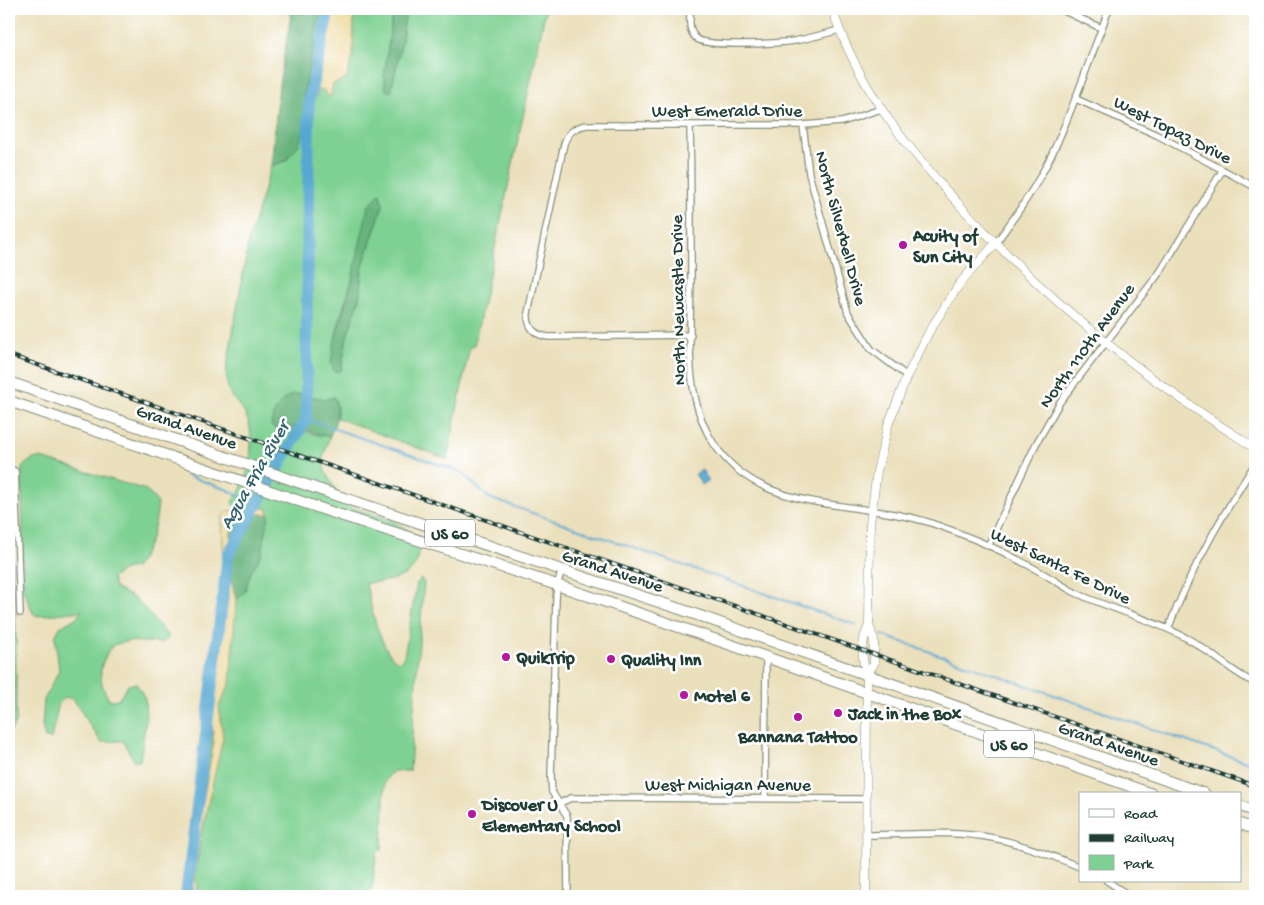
<svg xmlns="http://www.w3.org/2000/svg" width="1264" height="905" font-family="'Gochi Hand',sans-serif">
	<style>
		.green { fill: #7fd193; stroke: #4f8764; fill-rule: evenodd }
		.forest { fill: #67b37d; stroke: #437858 }
		.sand { fill: #eeda9e; stroke: #868c69 }
		.water { fill: #57a8d2; stroke: #3b7283 }
		.lines { fill: none; stroke-linecap: round; stroke-linejoin: round }
		.stream { stroke: #57a8d2; stroke-width: 2 }
		.river { stroke: #57a8d2; stroke-width: 12 }
		.street-casing { stroke: #858e78; stroke-width: 8 }
		.secondary-casing { stroke: #858e78; stroke-width: 9 }
		.highway-casing { stroke: #858e78; stroke-width: 12 }
		.street { stroke: #fff; stroke-width: 5.5 }
		.secondary { stroke: #fff; stroke-width: 8 }
		.highway { stroke: #fff; stroke-width: 10 }
		.rail-casing { stroke: #1f3d34; stroke-width: 4 }
		.rail { stroke: #fff; stroke-width: 2; stroke-dasharray: 5.5; stroke-linecap: butt }
		.poi-dot { fill: #b5179e; stroke: #fff; stroke-width: 2 }
		.labels { text-anchor: middle; stroke-width: 5; stroke-linejoin: round; paint-order: stroke }
		.shield { fill: #fff; stroke: #627771; stroke-width: 1 }
		.shield-label { font-size: 16px; font-weight: bold; fill: #1f3d34 }
		.street-label { font-size: 18px; fill: #1f3d34; stroke: #fff }
		.poi-label { font-size: 18px; font-weight: bold; fill: #1f3d34; stroke: #fff; text-anchor: start }
		.water-label { font-size: 19px; font-style: italic; fill: #33626b; stroke: #fff }
	</style>
	<rect width="100%" height="100%" fill="#fff"/>
	<filter id="ink" filterUnits="userSpaceOnUse"><feTurbulence type="fractalNoise" baseFrequency=".02" numOctaves="2"/><feDisplacementMap in="SourceGraphic" scale="10" xChannelSelector="R" yChannelSelector="G"/><feConvolveMatrix kernelMatrix="1 2 1 2 8 2 1 2 1" color-interpolation-filters="sRGB"/></filter>
	<filter id="wash" filterUnits="userSpaceOnUse"><feTurbulence type="fractalNoise" baseFrequency=".0096" numOctaves="4" result="noise"/><feDisplacementMap in="SourceGraphic" scale="20" xChannelSelector="R" yChannelSelector="G"/><feGaussianBlur stdDeviation="1.12" result="paint"/><feColorMatrix in="noise" values="0 0 0 0 0 0 0 0 0 0 0 0 0 0 0 0 0 1.4 0 .05"/><feComposite in="paint" operator="in"/></filter>
	<g filter="url(#wash)">
		<rect width="100%" height="100%" fill="#ebe0bc"/>
		<path class="green" d="M 321,9 L 333,9 L 322,19 L 308,94 L 317,96 L 318,91 L 323,89 L 330,97 L 333,84 L 346,79 L 353,56 L 354,9 L 393,9 L 384,78 L 391,91 L 402,40 L 406,9 L 546,9 L 474,346 L 470,346 L 447,459 L 337,418 L 337,406 L 334,397 L 326,399 L 297,394 L 277,429 C 301,426 308,436 330,436 L 323,458 L 325,471 L 344,504 L 395,522 L 420,538 C 419,546 419,559 415,565 C 406,581 381,582 366,583 C 370,604 380,651 398,662 L 404,656 L 417,583 L 421,579 L 424,582 C 419,645 413,708 410,771 L 393,771 L 385,781 L 382,850 L 377,851 L 371,896 L 198,896 L 195,876 L 201,834 L 223,738 L 219,706 L 230,683 L 236,601 L 245,591 L 251,572 L 262,553 L 269,514 L 267,508 L 236,510 L 232,502 C 249,486 257,437 246,416 C 242,407 232,400 229,390 C 226,384 227,377 226,371 L 249,239 L 271,166 L 286,161 L 304,130 L 304,90 ZM 383,205 L 362,269 L 359,301 L 347,336 L 341,371 L 334,371 C 324,340 369,238 383,205 Z
			M 41,458 L 146,490 L 158,503 C 156,527 150,547 136,567 L 122,571 L 112,578 L 115,588 L 136,599 L 169,637 L 162,643 L 129,641 L 113,645 C 98,665 97,678 109,700 L 119,699 L 128,685 L 136,683 L 145,698 L 146,719 L 140,761 L 134,761 L 123,741 L 101,742 L 73,699 L 66,697 L 59,703 L 51,739 L 45,738 L 42,726 L 44,700 L 59,670 L 55,637 L 60,627 L 74,619 L 82,611 L 37,616 L 33,613 L 23,589 L 22,467 L 32,459 Z
			M 9,481 L 16,629 L 16,721 L 9,735 Z"/>
		<path class="forest" d="M 292,9 L 321,9 L 304,90 L 304,130 L 298,146 L 285,161 L 271,166 L 279,85 Z
			M 393,9 L 406,9 L 402,40 L 391,92 L 386,90 L 384,78 Z
			M 380,193 L 383,205 L 362,269 L 359,301 L 347,336 L 341,371 L 334,371 L 331,364 L 334,344 L 352,280 L 368,207 Z
			M 297,394 L 326,399 L 334,397 C 340,412 336,422 330,436 C 316,436 304,427 291,427 C 283,427 279,431 271,426 C 274,410 280,396 297,394 Z
			M 250,514 L 269,514 L 262,553 L 251,572 L 245,591 L 236,601 C 230,577 225,544 236,520 Z
			M 224,576 L 225,596 L 220,632 L 217,683 L 211,709 L 214,743 L 199,827 C 192,800 205,772 206,744 C 209,687 210,631 224,576 Z"/>
		<path class="sand" d="M 333,9 L 354,9 L 353,56 L 346,79 L 333,84 L 330,98 L 323,89 L 318,91 L 317,96 L 307,94 L 322,19 Z
			M 267,508 L 269,514 L 250,514 L 236,520 L 231,531 L 229,570 L 236,601 L 230,683 L 219,706 L 223,738 L 201,834 L 195,876 L 198,896 L 189,896 L 188,879 L 214,743 L 211,709 L 217,683 L 220,632 L 225,596 L 222,517 L 228,511 Z"/>
		<path class="water" d="M 702,470 L 709,481 L 702,485 L 695,474 Z"/>
		<g class="lines">
			<path class="stream" d="M 306,419 L 461,472 L 489,498 L 856,625
				M 186,475 L 228,490 L 257,505
				M 882,635 L 1255,765"/>
			<path class="river" d="M 186,896 L 228,555 L 306,419 L 309,100 L 329,9"/>
		</g>
	</g>
	<g filter="url(#ink)">
		<g class="lines">
			<defs>
				<path id="street" d="M 690,9 C 690,18 688,31 696,38 C 705,48 779,43 794,41 C 810,38 825,34 839,30
					M 1060,9 L 1101,28
					M 1076,99 L 1157,135 L 1255,187
					M 803,125 L 809,174 L 848,313 L 871,349 L 907,376
					M 690,126 C 691,175 691,225 691,274 C 691,326 683,386 708,434 C 753,517 852,498 928,522 C 961,533 995,547 1026,564 C 1042,572 1058,583 1074,592 C 1112,610 1153,619 1190,640 C 1213,653 1231,672 1255,683
					M 995,244 C 1016,216 1036,187 1051,156 C 1074,108 1090,58 1109,9
					M 691,335 L 548,337 C 534,335 527,326 528,313 L 564,144 C 568,132 575,127 587,125 L 803,125 L 842,122 L 881,109
					M 9,470 L 15,471 L 20,613
					M 988,546 L 1036,444 L 1060,402 L 1160,272 L 1222,171
					M 562,570 L 557,585 L 556,600 L 551,778 L 552,792 L 567,816 L 568,896
					M 1168,629 C 1192,567 1220,519 1255,464
					M 765,799 L 766,657
					M 560,803 L 571,798 L 867,799
					M 866,835 C 908,835 952,830 993,838 C 1023,844 1052,856 1080,867
					M 1107,881 L 1130,896"/>
				<path id="secondary" d="M 832,9 C 861,93 907,148 966,212 C 1051,304 1149,382 1255,448
					M 867,674 L 874,664 L 874,641 L 869,625 L 870,524 L 877,471 L 888,425 L 907,376 L 930,330 L 960,283 L 995,244
					M 866,896 L 867,674 C 860,657 861,642 869,625"/>
				<path id="highway" d="M 9,382 L 338,496 L 686,611 L 1205,794
					M 9,401 L 334,513 L 557,585 L 766,657 L 1152,794
					M 1240,806 L 1255,811
					M 1240,824 L 1255,829"/>
			</defs>
			<use href="#street" class="street-casing"/>
			<use href="#secondary" class="secondary-casing"/>
			<use href="#highway" class="highway-casing"/>
			<use href="#street" class="street"/>
			<use href="#secondary" class="secondary"/>
			<use href="#highway" class="highway"/>
			<defs>
				<path id="rail" d="M 9,355 L 1255,786"/>
			</defs>
			<use href="#rail" class="rail-casing"/>
			<use href="#rail" class="rail"/>
		</g>
	</g>
	<g class="poi-dot">
		<circle cx="903" cy="245" r="5"/>
		<circle cx="506" cy="657" r="5"/>
		<circle cx="611" cy="659" r="5"/>
		<circle cx="684" cy="695" r="5"/>
		<circle cx="838" cy="713" r="5"/>
		<circle cx="798" cy="717" r="5"/>
		<circle cx="472" cy="814" r="5"/>
	</g>
	<g class="labels">
		<g class="shield">
			<rect x="425" y="519.5" width="50" height="27" rx="4"/>
			<rect x="984" y="730.5" width="50" height="27" rx="4"/>
		</g>
		<g class="shield-label">
			<text x="450" y="539">US 60</text>
			<text x="1009" y="750">US 60</text>
		</g>
		<g class="street-label">
			<text x="727" y="116">West Emerald Drive</text>
			<text transform="translate(1173 129) rotate(27)" y="6">West Topaz Drive</text>
			<text transform="translate(842 228) rotate(75)" y="6">North Silverbell Drive</text>
			<text transform="translate(677 300) rotate(-91)" y="6">North Newcastle Drive</text>
			<text transform="translate(1086 345) rotate(-54)" y="6">North 110th Avenue</text>
			<text transform="translate(187 426) rotate(19)" y="6">Grand Avenue</text>
			<text transform="translate(1061 565) rotate(26)" y="6">West Santa Fe Drive</text>
			<text transform="translate(613 570) rotate(18)" y="6">Grand Avenue</text>
			<text transform="translate(1109 743) rotate(19)" y="6">Grand Avenue</text>
			<text x="728" y="790">West Michigan Avenue</text>
		</g>
		<g class="poi-label">
			<text x="913" y="241">Acuity of<tspan x="913" dy="21">Sun City</tspan></text>
			<text x="516" y="663">QuikTrip</text>
			<text x="621" y="665">Quality Inn</text>
			<text x="694" y="701">Motel 6</text>
			<text x="848" y="719">Jack in the Box</text>
			<text x="798" y="742" text-anchor="middle">Bannana Tattoo</text>
			<text x="482" y="810">Discover U<tspan x="482" dy="21">Elementary School</tspan></text>
		</g>
		<g class="water-label">
			<text transform="translate(253 474) rotate(-60)" y="7">Agua Fria River</text>
		</g>
	</g>
	<rect width="1264" height="905" fill="none" stroke="#fff" stroke-width="30"/>
	<rect x="1079" y="792" width="162" height="90" fill="#ffffff" stroke="#a5b1ae"/>
	<rect x="1089" y="809" width="25" height="8" fill="#ffffff" stroke="#a5b1ae"/>
	<text x="1124" y="818" font-size="15" fill="#1f3d34">Road</text>
	<rect x="1089" y="834" width="25" height="8" fill="#1f3d34" stroke="#a5b1ae"/>
	<text x="1124" y="842" font-size="15" fill="#1f3d34">Railway</text>
	<rect x="1089" y="855" width="25" height="15" fill="#7fd193" stroke="#a5b1ae"/>
	<text x="1124" y="868" font-size="15" fill="#1f3d34">Park</text>
</svg>
